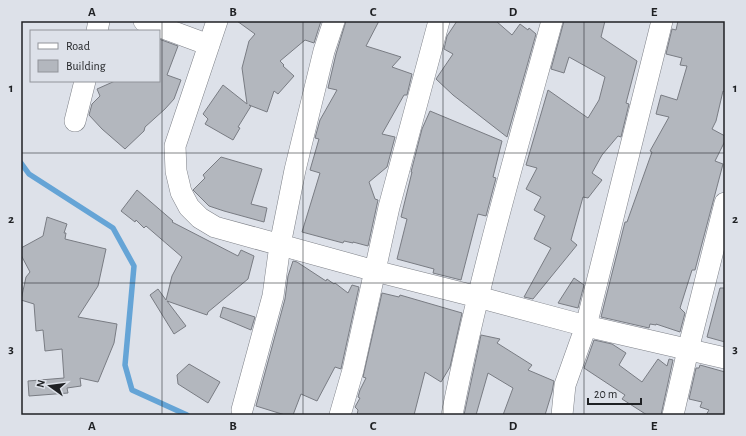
<svg xmlns="http://www.w3.org/2000/svg" width="746" height="436" font-family="'Alegreya Sans',sans-serif">
	<style>
		.lines { fill: none; stroke-linecap: round; stroke-linejoin: round }
		.stream { stroke: #65a4d6; stroke-width: 5.5 }
		.building { fill: #b3b7be; stroke: #797c83 }
		.minor-casing { stroke: #7f8289; stroke-width: 22 }
		.minor { stroke: #fff; stroke-width: 21 }
		.grid { fill: none; stroke: #1f2124; stroke-width: 1; stroke-opacity: 0.55 }
		.neatline { fill: none; stroke: #1f2124; stroke-width: 1.5 }
		.grid-label { font-size: 13px; text-anchor: middle; font-weight: bold; fill: #1f2124 }
	</style>
	<rect width="100%" height="100%" fill="#dde1e9"/>
	<g class="lines">
		<path class="stream" d="M 21,163 L 29,174 L 113,228 L 134,266 L 125,365 L 132,390 L 187,415"/>
	</g>
	<path class="building" d="M 237,21 L 321,21 L 314,43 L 305,40 L 280,61 L 284,65 L 283,66 L 294,76 L 278,94 L 274,91 L 267,112 L 249,105 L 251,106 L 238,127 L 240,128 L 233,140 L 205,124 L 208,119 L 203,114 L 223,85 L 247,104 L 242,68 L 249,41 L 255,34 Z
		M 346,21 L 379,21 L 366,46 L 401,57 L 392,67 L 412,74 L 407,95 L 404,95 L 382,134 L 395,137 L 387,167 L 369,182 L 375,199 L 378,200 L 368,246 L 353,242 L 353,243 L 344,241 L 343,243 L 302,232 L 320,173 L 310,170 L 319,139 L 315,138 L 320,120 L 337,90 L 328,88 L 336,54 Z
		M 457,21 L 496,21 L 512,35 L 520,24 L 528,30 L 529,28 L 536,34 L 507,137 L 453,95 L 436,79 L 453,54 L 444,49 L 447,36 Z
		M 564,21 L 605,21 L 601,37 L 637,61 L 626,103 L 629,104 L 621,137 L 618,136 L 602,155 L 592,173 L 602,180 L 588,198 L 583,197 L 571,240 L 577,245 L 533,299 L 524,297 L 551,248 L 534,239 L 545,216 L 534,210 L 541,197 L 526,189 L 537,168 L 526,165 L 548,90 L 588,118 L 599,100 L 605,77 L 569,57 L 564,73 L 551,69 Z
		M 678,21 L 725,21 L 725,92 L 723,91 L 716,121 L 712,129 L 725,136 L 725,141 L 715,161 L 723,164 L 695,270 L 692,270 L 680,308 L 685,313 L 680,332 L 656,324 L 656,325 L 650,324 L 649,328 L 601,317 L 625,222 L 627,222 L 652,152 L 650,151 L 669,117 L 656,114 L 661,95 L 677,100 L 687,66 L 680,65 L 682,58 L 666,54 L 672,29 L 676,30 Z
		M 159,39 L 178,46 L 167,75 L 181,80 L 174,99 L 165,109 L 145,127 L 144,131 L 125,149 L 102,129 L 89,115 L 92,104 L 100,96 L 97,89 L 115,81 L 159,81 Z
		M 430,111 L 502,141 L 493,177 L 496,178 L 486,216 L 478,214 L 461,280 L 433,273 L 434,269 L 397,259 L 407,219 L 401,217 L 412,172 L 411,172 L 422,129 Z
		M 221,157 L 262,169 L 251,204 L 267,208 L 264,222 L 224,211 L 209,206 L 193,190 L 205,178 L 203,175 Z
		M 137,190 L 173,221 L 172,222 L 238,256 L 241,250 L 254,256 L 248,279 L 208,312 L 207,315 L 167,301 L 186,326 L 174,334 L 150,295 L 158,289 L 166,300 L 172,276 L 182,257 L 146,226 L 144,228 L 136,220 L 135,222 L 121,211 Z
		M 47,217 L 67,224 L 64,233 L 66,233 L 65,239 L 106,249 L 98,286 L 78,317 L 117,324 L 114,343 L 98,382 L 80,378 L 81,386 L 67,388 L 68,393 L 29,396 L 28,381 L 64,378 L 62,349 L 45,351 L 43,330 L 36,331 L 34,304 L 21,300 L 26,277 L 30,272 L 21,255 L 21,248 L 43,236 Z
		M 293,261 L 297,262 L 326,281 L 327,279 L 334,284 L 335,283 L 348,293 L 352,285 L 359,287 L 341,369 L 335,367 L 317,401 L 301,394 L 293,415 L 285,415 L 256,406 L 285,299 L 288,276 Z
		M 574,278 L 584,285 L 578,308 L 558,303 Z
		M 720,288 L 725,288 L 725,342 L 707,337 Z
		M 382,293 L 399,297 L 400,295 L 462,313 L 450,367 L 441,382 L 425,372 L 414,415 L 357,415 L 358,410 L 355,407 L 360,398 L 358,397 L 360,390 L 366,378 L 363,377 Z
		M 223,307 L 255,317 L 251,330 L 220,317 Z
		M 481,335 L 500,339 L 497,343 L 532,365 L 528,370 L 554,381 L 552,392 L 545,415 L 503,415 L 513,388 L 488,373 L 476,415 L 464,415 Z
		M 594,340 L 612,344 L 626,353 L 619,365 L 642,382 L 658,359 L 667,366 L 669,359 L 673,360 L 661,415 L 647,415 L 622,399 L 625,395 L 584,368 Z
		M 189,364 L 220,382 L 208,403 L 178,384 L 177,375 Z
		M 700,365 L 725,372 L 725,415 L 706,415 L 709,410 L 700,407 L 702,402 L 689,399 L 696,368 L 699,368 Z"/>
	<g class="lines">
		<defs>
			<path id="minor" d="M 144,21 L 209,45
				M 217,21 L 175,146 L 176,171 L 181,192 L 189,207 L 200,218 L 215,227 L 375,271 L 478,297 L 586,326 L 725,358
				M 97,31 L 99,21
				M 75,121 L 85,81
				M 242,410 L 273,296 L 280,245 L 295,170 L 324,51 L 334,21
				M 340,415 L 353,370 L 389,207 L 439,21
				M 452,415 C 478,282 516,152 552,21
				M 562,415 L 565,385 L 586,326 L 662,21
				M 673,415 L 688,350 L 725,203"/>
		</defs>
		<use href="#minor" class="minor-casing"/>
		<use href="#minor" class="minor"/>
	</g>
	<path class="grid" d="M 162,21 L 162,415M 303,21 L 303,415M 443,21 L 443,415M 584,21 L 584,415M 21,153 L 725,153M 21,283 L 725,283"/>
	<rect width="746" height="436" fill="none" stroke="#dde1e9" stroke-width="44"/>
	<rect x="30" y="30" width="130" height="52" fill="#dde1e9" stroke="#91949a"/>
	<rect x="38" y="43" width="20" height="6" fill="#ffffff" stroke="#91949a"/>
	<text x="66" y="50" font-size="12" fill="#1f2124">Road</text>
	<rect x="38" y="60" width="20" height="12" fill="#b3b7be" stroke="#91949a"/>
	<text x="66" y="70" font-size="12" fill="#1f2124">Building</text>
	<g transform="translate(50 386) rotate(284)" stroke="#dde1e9" stroke-width="3" paint-order="stroke">
	<path d="M0-3L7 15L0 10L-7 15Z" fill="#1f2124"/>
	<text y="-6" font-size="11" font-weight="bold" text-anchor="middle" fill="#1f2124">N</text>
	</g>
	<path d="M588 398v6h53v-6" fill="none" stroke="#1f2124" stroke-width="2"/>
	<text x="594" y="398" font-size="12" fill="#1f2124" stroke="#dde1e9" stroke-width="3" paint-order="stroke">20 m</text>
	<rect x="22" y="22" width="702" height="392" class="neatline"/>
	<g class="grid-label">
		<text x="92" y="16">A</text>
		<text x="233" y="16">B</text>
		<text x="373" y="16">C</text>
		<text x="513" y="16">D</text>
		<text x="654" y="16">E</text>
		<text x="11" y="92">1</text>
		<text x="735" y="92">1</text>
		<text x="11" y="223">2</text>
		<text x="735" y="223">2</text>
		<text x="11" y="353">3</text>
		<text x="735" y="353">3</text>
		<text x="92" y="430">A</text>
		<text x="233" y="430">B</text>
		<text x="373" y="430">C</text>
		<text x="513" y="430">D</text>
		<text x="654" y="430">E</text>
	</g>
</svg>
